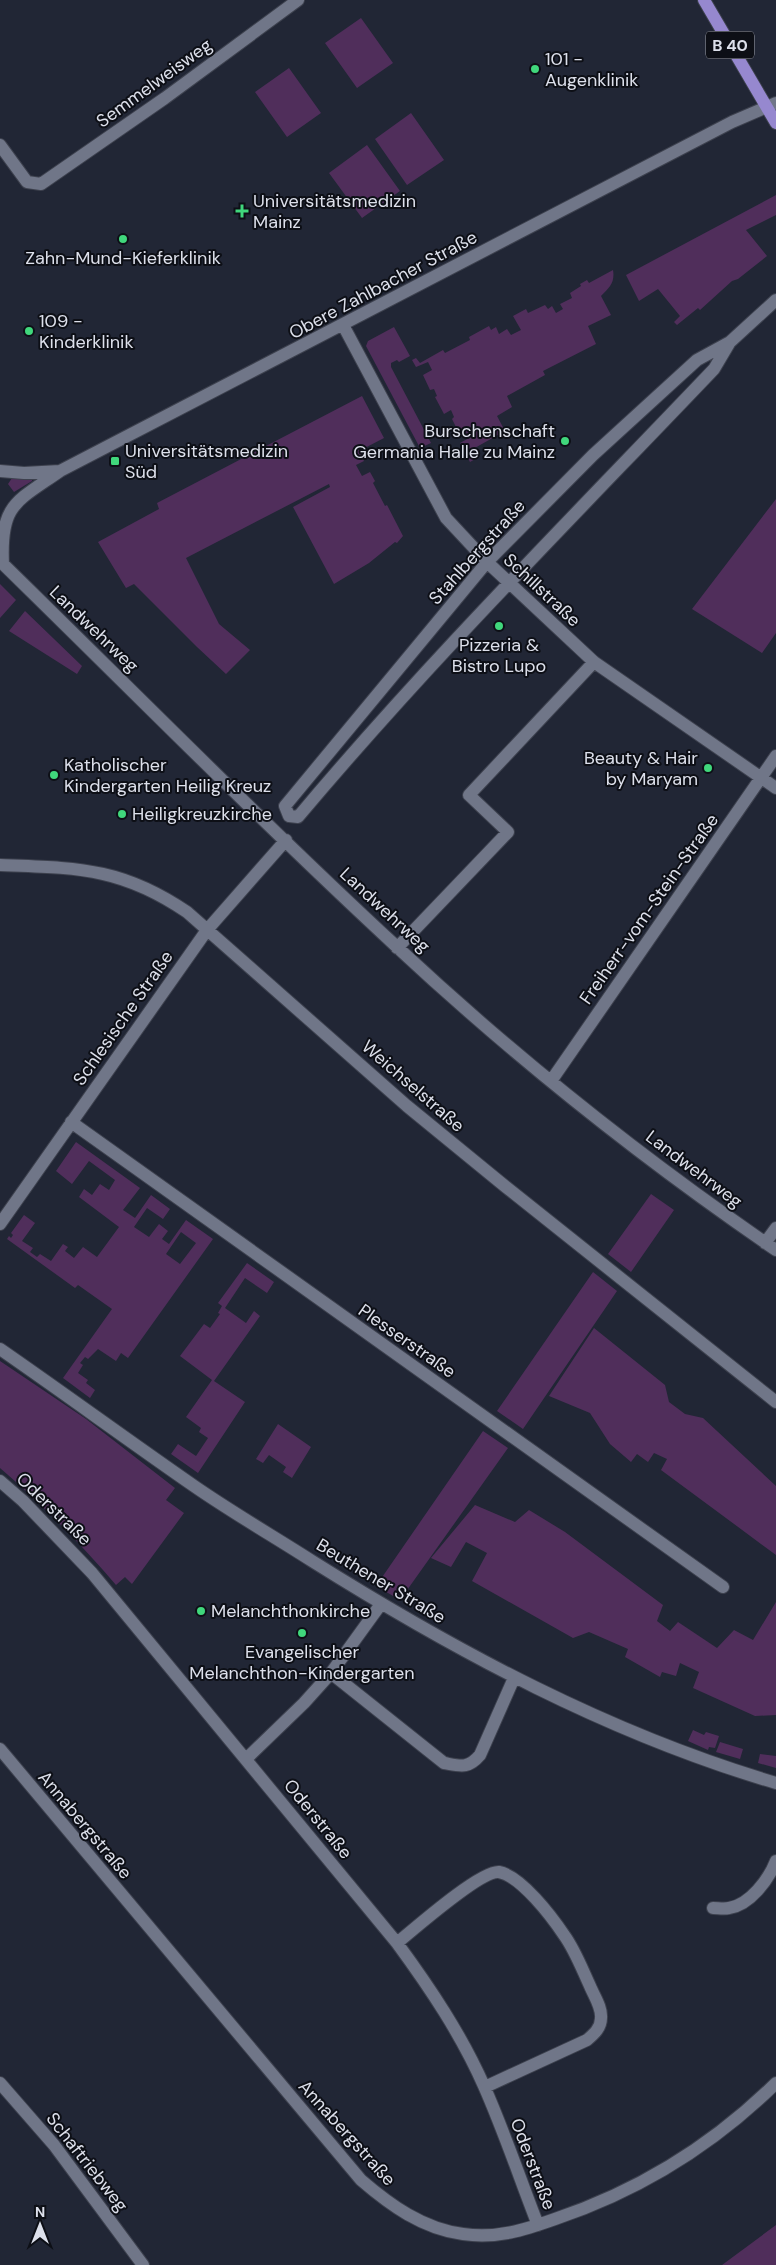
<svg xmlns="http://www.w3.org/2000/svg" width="776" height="2265" font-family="'DM Sans',sans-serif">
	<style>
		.green { fill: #502e5b; fill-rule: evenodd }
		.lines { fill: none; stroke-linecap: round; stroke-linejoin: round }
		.minor-casing { stroke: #3d414e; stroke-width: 14 }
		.major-casing { stroke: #3d414e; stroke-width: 14 }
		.minor { stroke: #707688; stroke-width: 12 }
		.major { stroke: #9688cf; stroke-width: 12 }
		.poi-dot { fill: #40d77c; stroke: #0d0f16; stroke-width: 2 }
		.labels { text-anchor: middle; stroke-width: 4; stroke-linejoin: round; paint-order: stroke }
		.shield { fill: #0d0f16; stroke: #9fa1ab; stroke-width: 1 }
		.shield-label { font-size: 16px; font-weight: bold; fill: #dde0eb }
		.poi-label { font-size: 18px; fill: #dde0eb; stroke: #0d0f16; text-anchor: start }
		.street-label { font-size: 18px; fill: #dde0eb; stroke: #0d0f16 }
	</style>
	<rect width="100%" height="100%" fill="#212635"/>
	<path class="green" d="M 361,18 L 393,63 L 357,88 L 325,43 Z
		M 289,68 L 321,113 L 287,137 L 255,92 Z
		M 411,113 L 444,160 L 407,185 L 375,139 Z
		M 367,145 L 400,191 L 362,218 L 329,173 Z
		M 776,195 L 776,215 L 746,230 L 767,256 L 738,279 L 732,281 L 700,310 L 698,308 L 677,325 L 674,322 L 680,316 L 658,289 L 639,301 L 626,275 Z
		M 613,270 C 615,282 610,287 601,296 L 611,315 L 588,326 L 596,344 L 543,371 L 545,375 L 507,396 L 512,407 L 497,416 L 505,431 L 473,449 L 477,458 L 470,462 L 460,443 L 469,438 L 466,432 L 460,435 L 452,419 L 454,417 L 451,410 L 444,414 L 435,397 L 437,396 L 434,389 L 430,390 L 423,375 L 432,370 L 428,362 L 416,367 L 412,360 L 416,358 L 420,363 L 443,350 L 445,353 L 470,340 L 469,337 L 489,326 L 491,330 L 496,327 L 499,334 L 507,329 L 511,335 L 521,330 L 513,316 L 526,309 L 528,313 L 545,305 L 548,309 L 552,306 L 556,313 L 563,309 L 560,304 L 572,298 L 570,293 L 581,286 L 580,284 L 587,280 L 589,283 Z
		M 394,327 L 410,356 L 399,362 L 397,360 L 391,363 L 391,367 L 431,443 L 420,448 L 366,346 L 368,341 Z
		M 362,396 L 384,438 L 359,451 L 364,461 L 356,465 L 362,476 L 370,472 L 375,481 L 373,483 L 385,506 L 387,505 L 403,536 L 397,543 L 395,542 L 369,563 L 334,584 L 293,507 L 330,487 L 329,484 L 186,558 L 219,624 L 250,650 L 226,674 L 197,647 L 134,584 L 126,588 L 98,542 L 159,509 L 157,503 Z
		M 32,477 L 32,481 L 14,492 L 8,484 L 12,478 Z
		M 776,499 L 776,633 L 762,653 L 692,609 Z
		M 0,584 L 16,600 L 0,618 Z
		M 25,611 L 82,666 L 77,674 L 9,631 Z
		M 76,1142 L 140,1188 L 123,1210 L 135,1218 L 151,1195 L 170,1209 L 163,1219 L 147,1208 L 134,1227 L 149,1237 L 159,1224 L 168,1231 L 162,1239 L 169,1244 L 186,1220 L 213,1239 L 128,1358 L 121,1353 L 116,1361 L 98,1349 L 88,1359 L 85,1357 L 80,1363 L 83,1365 L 78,1373 L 88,1380 L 86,1383 L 95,1390 L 90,1398 L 63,1378 L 112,1309 L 78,1285 L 75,1288 L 7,1239 L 9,1236 L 11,1238 L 13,1235 L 11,1233 L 24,1215 L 35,1223 L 22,1241 L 33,1248 L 30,1252 L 37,1257 L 40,1254 L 51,1261 L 63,1244 L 68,1247 L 65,1251 L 74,1258 L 83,1247 L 97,1257 L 119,1227 L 79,1197 L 84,1189 L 92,1195 L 100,1184 L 109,1190 L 115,1180 L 89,1161 L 72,1184 L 56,1171 ZM 181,1232 L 196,1243 L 180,1264 L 166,1254 Z
		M 651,1194 L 674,1210 L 631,1272 L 608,1254 Z
		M 247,1263 L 274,1282 L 267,1293 L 245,1278 L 225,1308 L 246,1323 L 254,1311 L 260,1316 L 214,1381 L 245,1402 L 198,1473 L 171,1454 L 178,1444 L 196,1456 L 208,1438 L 199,1432 L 201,1428 L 186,1417 L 212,1380 L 180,1356 L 204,1324 L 210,1328 L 220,1314 L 218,1313 L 222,1306 L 218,1303 Z
		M 593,1272 L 617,1291 L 523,1429 L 497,1411 Z
		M 594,1328 L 665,1385 L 669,1402 L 685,1414 L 703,1418 L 776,1486 L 776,1555 L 661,1470 L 667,1459 L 654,1453 L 648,1462 L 637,1454 L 631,1462 L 610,1444 L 590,1413 L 549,1396 Z
		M 0,1361 L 86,1419 L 175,1488 L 166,1500 L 184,1513 L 132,1584 L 125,1577 L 116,1585 C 80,1543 42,1504 0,1468 Z
		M 278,1424 L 311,1447 L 292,1478 L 283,1472 L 286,1467 L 269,1455 L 263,1463 L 256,1459 Z
		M 483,1431 L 508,1448 L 400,1600 L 376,1586 Z
		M 475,1505 L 515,1522 L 529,1510 L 565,1532 L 663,1605 L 657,1621 L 670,1631 L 678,1622 L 717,1648 L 734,1630 L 753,1640 L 776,1602 L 776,1715 L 755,1716 L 693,1688 L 699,1672 L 680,1663 L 676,1676 L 662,1672 L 660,1677 L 625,1657 L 628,1649 L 589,1632 L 573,1638 L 472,1581 L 487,1553 L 466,1542 L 451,1567 L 431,1558 Z
		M 693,1730 L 704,1735 L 706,1732 L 719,1736 L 715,1748 L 709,1747 L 708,1750 L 688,1741 Z
		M 720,1742 L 743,1749 L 740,1759 L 716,1752 Z
		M 760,1754 L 776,1756 L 776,1768 L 758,1763 Z
		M 776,2225 L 776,2265 L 722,2265 Z"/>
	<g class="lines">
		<defs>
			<path id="minor" d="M 0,145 L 27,182 L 41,184 L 165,98 L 298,0
				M 343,325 L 446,518 L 487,562 L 594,662 L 776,788
				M 0,471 L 24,473 L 60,471 L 732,122 L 776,103
				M 0,561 C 132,690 262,822 397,947 C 515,1057 643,1159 776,1250
				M 3,564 C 0,504 16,502 60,471
				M 289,816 L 285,806 L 487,562 L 593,455 L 697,360 L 730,342 L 776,300
				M 289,816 L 298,817 C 429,661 573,517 714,369 L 730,342
				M 0,865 C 77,868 121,867 187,912 L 407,1106 L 506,1187 L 776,1402
				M 397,948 L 508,832 L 469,795 L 594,662
				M 551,1081 L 776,756
				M 71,1122 L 723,1587
				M 0,1224 L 207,930 L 286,840
				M 765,1243 L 776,1228
				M 0,1349 C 65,1394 129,1441 194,1486 C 233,1513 273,1536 312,1561 C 457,1652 610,1734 776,1783
				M 0,1481 L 23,1501 L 92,1573 L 397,1943 C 430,1988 461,2034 484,2086 C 504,2131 520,2179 538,2225
				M 331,1673 L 444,1763 C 461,1766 468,1769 480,1755 L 514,1678
				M 0,1749 L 361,2180 C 390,2205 423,2229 463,2234 C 497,2239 524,2230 555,2219 C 638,2191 714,2144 776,2083
				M 246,1759 L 304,1703 L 331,1673 L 381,1604
				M 713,1908 C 718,1908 724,1909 729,1908 C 750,1905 769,1879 776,1861
				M 397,1943 C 414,1929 481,1870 499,1872 C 521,1876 552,1917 564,1935 C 575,1950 582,1969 590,1986 C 594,1996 602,2007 601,2018 C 601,2028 594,2034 587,2040 L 485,2087
				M 0,2083 L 54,2145 L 143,2265"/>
			<path id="major" d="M 704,0 L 776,123"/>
		</defs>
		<use href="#minor" class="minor-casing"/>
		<use href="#major" class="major-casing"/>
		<use href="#minor" class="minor"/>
		<use href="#major" class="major"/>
	</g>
	<g class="poi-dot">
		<circle cx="535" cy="69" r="5"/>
		<path d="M239.5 203.5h5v5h5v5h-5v5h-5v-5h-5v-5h5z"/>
		<circle cx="123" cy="239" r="5"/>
		<circle cx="29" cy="331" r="5"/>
		<circle cx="565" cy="441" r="5"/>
		<rect x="110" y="456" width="10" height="10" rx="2.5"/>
		<circle cx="499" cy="626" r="5"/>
		<circle cx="708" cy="768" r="5"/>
		<circle cx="54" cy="775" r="5"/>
		<circle cx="122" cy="814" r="5"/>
		<circle cx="201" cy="1611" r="5"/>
		<circle cx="302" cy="1633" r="5"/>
	</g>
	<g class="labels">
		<rect class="shield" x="706" y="31.5" width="48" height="27" rx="4"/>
		<g class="shield-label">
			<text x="730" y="51">B 40</text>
		</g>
		<g class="poi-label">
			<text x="545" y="65">101 -<tspan x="545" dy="21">Augenklinik</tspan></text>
			<text x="253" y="207">Universitätsmedizin<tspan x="253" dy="21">Mainz</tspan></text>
			<text x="123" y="264" text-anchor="middle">Zahn-Mund-Kieferklinik</text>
			<text x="39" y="327">109 -<tspan x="39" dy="21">Kinderklinik</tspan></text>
			<text x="555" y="437" text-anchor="end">Burschenschaft<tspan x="555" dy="21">Germania Halle zu Mainz</tspan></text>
			<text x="125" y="457">Universitätsmedizin<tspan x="125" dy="21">Süd</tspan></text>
			<text x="499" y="651" text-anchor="middle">Pizzeria &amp;<tspan x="499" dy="21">Bistro Lupo</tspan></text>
			<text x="698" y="764" text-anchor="end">Beauty &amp; Hair<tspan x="698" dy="21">by Maryam</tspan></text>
			<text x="64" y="771">Katholischer<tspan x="64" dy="21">Kindergarten Heilig Kreuz</tspan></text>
			<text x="132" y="820">Heiligkreuzkirche</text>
			<text x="211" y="1617">Melanchthonkirche</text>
			<text x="302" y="1658" text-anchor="middle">Evangelischer<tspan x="302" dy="21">Melanchthon-Kindergarten</tspan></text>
		</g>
		<g class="street-label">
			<text transform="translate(154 83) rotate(-36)" y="6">Semmelweisweg</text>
			<text transform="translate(383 285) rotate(-28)" y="6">Obere Zahlbacher Straße</text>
			<text transform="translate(477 552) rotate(-48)" y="6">Stahlbergstraße</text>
			<text transform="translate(542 590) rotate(43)" y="6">Schillstraße</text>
			<text transform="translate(94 629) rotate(44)" y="6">Landwehrweg</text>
			<text transform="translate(649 909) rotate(-55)" y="6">Freiherr-vom-Stein-Straße</text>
			<text transform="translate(385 910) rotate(43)" y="6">Landwehrweg</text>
			<text transform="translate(123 1018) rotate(-55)" y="6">Schlesische Straße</text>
			<text transform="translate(413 1086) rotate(41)" y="6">Weichselstraße</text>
			<text transform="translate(694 1169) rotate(37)" y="6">Landwehrweg</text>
			<text transform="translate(407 1341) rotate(35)" y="6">Plesserstraße</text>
			<text transform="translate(54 1509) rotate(44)" y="6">Oderstraße</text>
			<text transform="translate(381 1581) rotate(31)" y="6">Beuthener Straße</text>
			<text transform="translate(318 1819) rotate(51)" y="6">Oderstraße</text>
			<text transform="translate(85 1825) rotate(50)" y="6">Annabergstraße</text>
			<text transform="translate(347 2133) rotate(48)" y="6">Annabergstraße</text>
			<text transform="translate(87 2162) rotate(52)" y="6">Schaftriebweg</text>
			<text transform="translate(533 2164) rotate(69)" y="6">Oderstraße</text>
		</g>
	</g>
	<g transform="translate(40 2225)" stroke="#0d0f16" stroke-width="4" paint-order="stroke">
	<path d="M0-4L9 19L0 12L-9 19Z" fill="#dde0eb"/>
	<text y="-8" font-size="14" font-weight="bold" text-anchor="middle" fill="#dde0eb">N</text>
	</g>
</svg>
